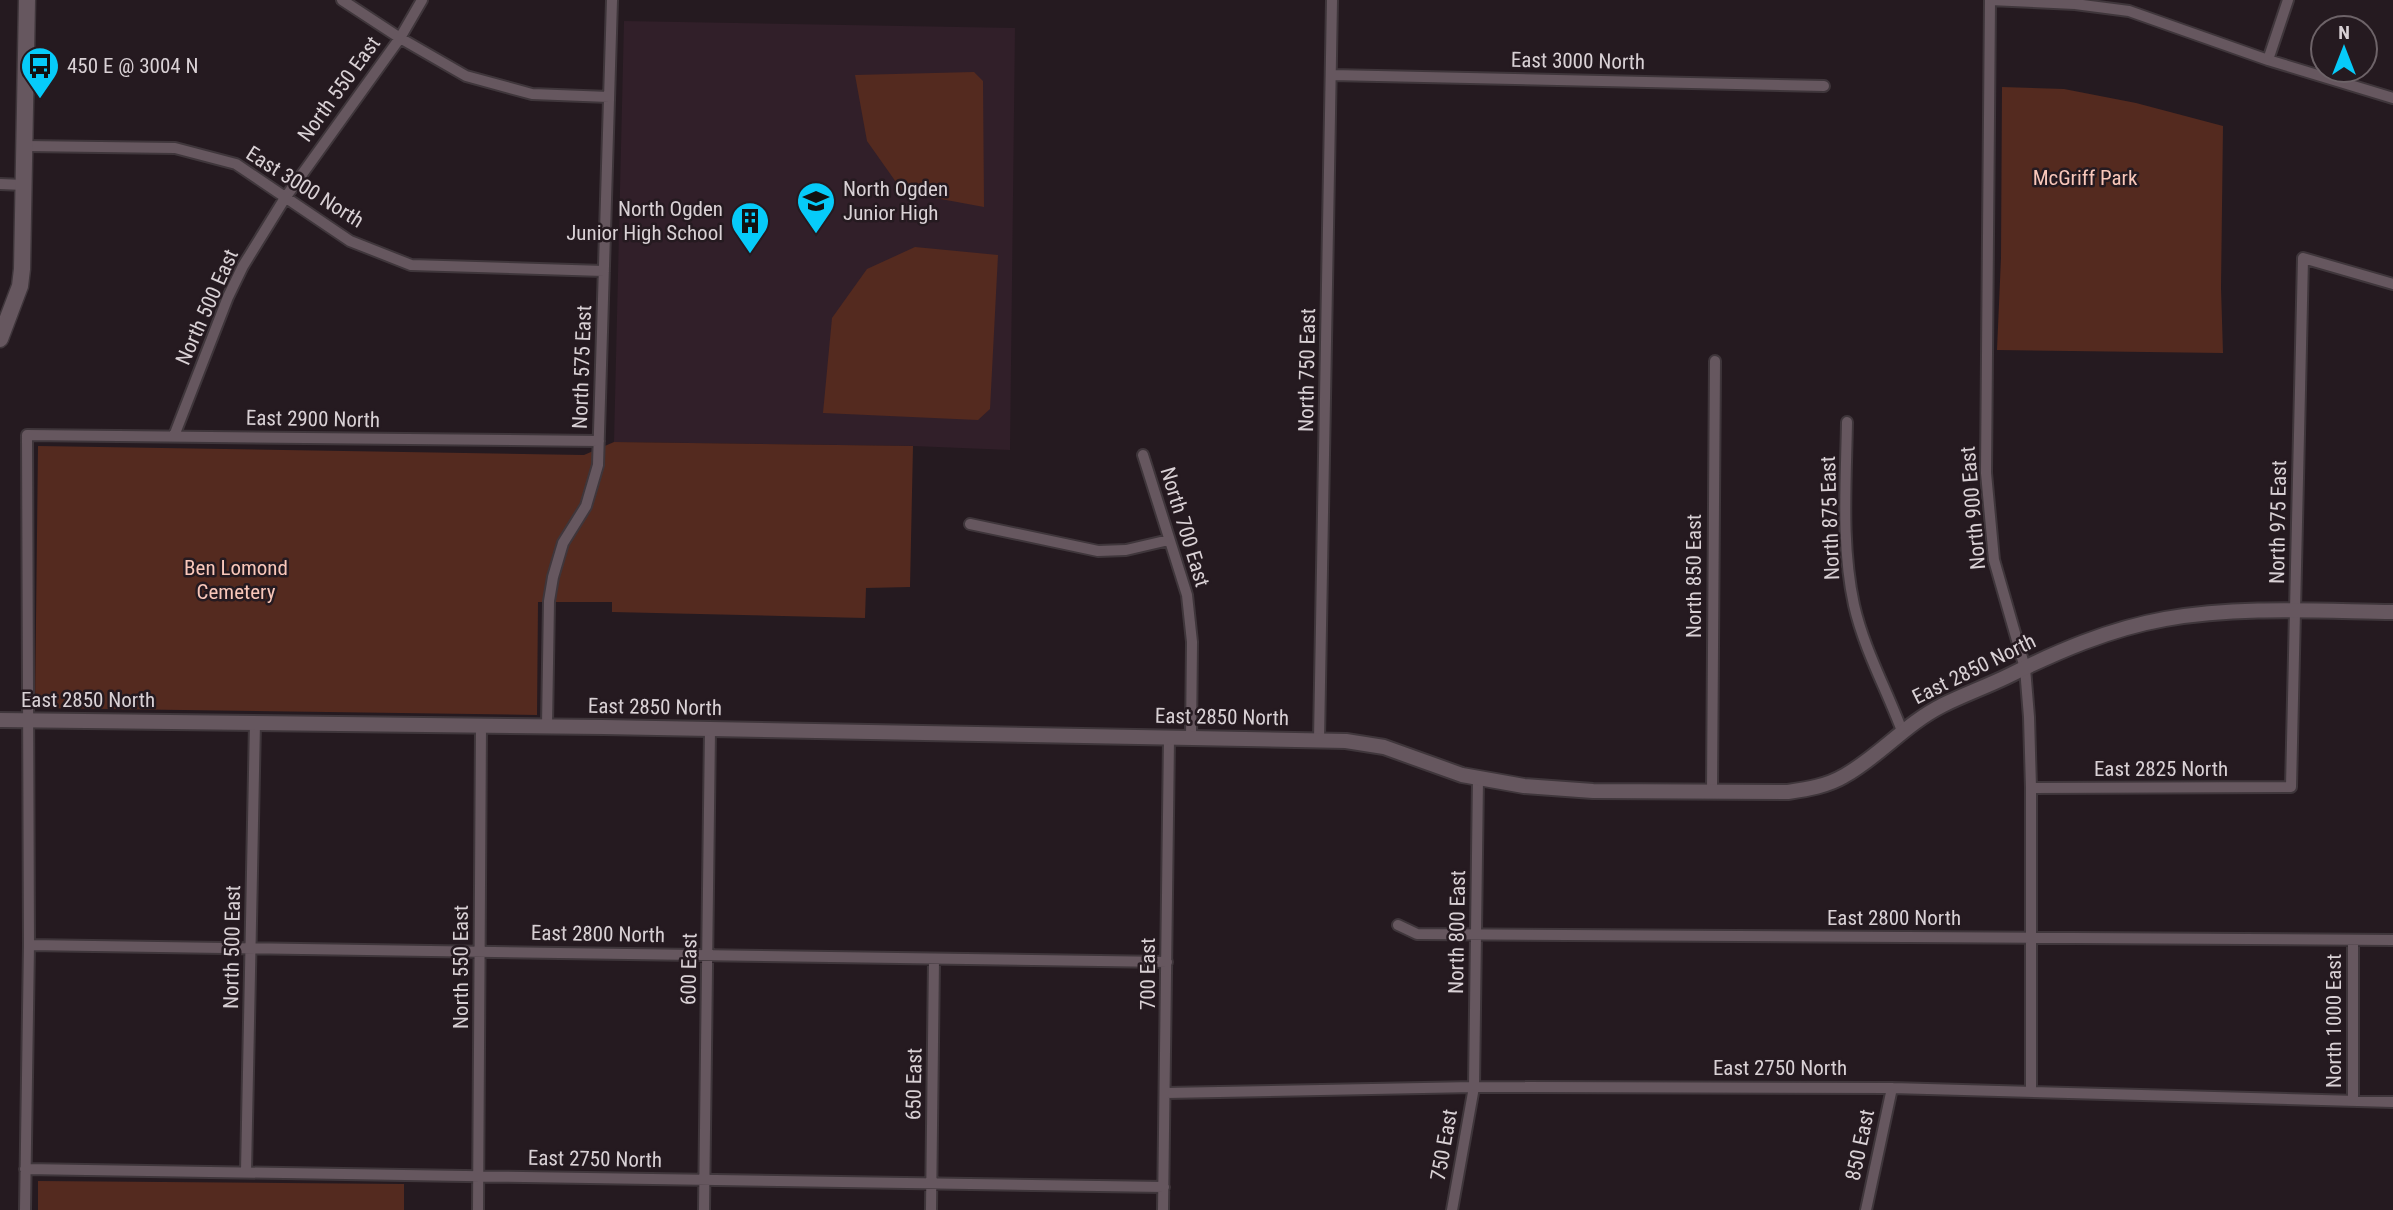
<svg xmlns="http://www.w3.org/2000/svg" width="2393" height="1210" font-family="'Roboto Condensed',sans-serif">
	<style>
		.built { fill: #311f29 }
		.green { fill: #542a1f }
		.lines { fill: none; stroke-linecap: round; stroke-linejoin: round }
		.minor-casing { stroke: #3f363b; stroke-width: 14 }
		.tertiary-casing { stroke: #3f363b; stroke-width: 18 }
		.secondary-casing { stroke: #3f363b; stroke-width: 19 }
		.minor { stroke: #66575f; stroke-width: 10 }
		.tertiary { stroke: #66575f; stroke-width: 14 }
		.secondary { stroke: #66575f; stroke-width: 16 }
		.labels { text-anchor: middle; stroke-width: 5; stroke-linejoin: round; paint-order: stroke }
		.street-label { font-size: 21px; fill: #d9d1d5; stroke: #251a20 }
		.poi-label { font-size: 21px; fill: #d9d1d5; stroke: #251a20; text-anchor: start }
		.park-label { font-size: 21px; fill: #f9c7ba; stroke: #251a20 }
	</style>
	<rect width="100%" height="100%" fill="#251a20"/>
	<path class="built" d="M 624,21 L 1015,28 L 1010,450 L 913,446 L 614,442 Z"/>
	<path class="green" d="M 974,72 L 983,81 L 984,207 L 903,192 L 867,141 L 855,75 Z
		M 2002,87 L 2064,89 L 2136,103 L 2223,126 L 2221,288 L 2223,353 L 1997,350 L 2001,258 Z
		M 915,247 L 998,255 L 990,409 L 978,420 L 823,413 L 832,318 L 867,269 Z
		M 614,442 L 913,446 L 910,587 L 866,588 L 865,618 L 612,612 L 612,602 L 538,602 L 537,715 L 35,708 L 38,446 L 584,455 Z
		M 38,1181 L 404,1184 L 404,1210 L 38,1210 Z"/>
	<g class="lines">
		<defs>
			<path id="minor" d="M 342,0 L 400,38 L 466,76 L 532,94 L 609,97
				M 1990,0 L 1986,473 L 1994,560 L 2025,668 L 2029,717 L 2031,788 L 2031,1092
				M 1990,0 L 2075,4 L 2129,11 L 2268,60 L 2393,98
				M 2268,60 L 2288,0
				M 1332,75 L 1824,86
				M 25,146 L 175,148 L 236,164 L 350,241 L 411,265 L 604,271
				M 0,184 L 24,185
				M 1847,422 C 1846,482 1841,545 1854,605 C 1864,649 1886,688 1902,731
				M 174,436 L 228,297 L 243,266 L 285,198 L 400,38 L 422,0
				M 1143,455 L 1187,595 L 1192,642 L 1191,738
				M 970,524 L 1098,551 L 1126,550 L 1169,540
				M 547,726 L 549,601 L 553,577 L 563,543 L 586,506 L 598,465 L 612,0
				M 1319,740 L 1332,0
				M 2031,788 L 2291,787 L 2303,258 L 2393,284
				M 1712,792 L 1715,361
				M 1398,925 L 1417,934 L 2393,940
				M 29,945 L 1167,962
				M 1166,1093 L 1474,1087 L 1892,1088 L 2393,1102
				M 2353,1101 L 2353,940
				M 25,1169 L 1164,1187
				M 246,1172 L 255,722
				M 25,1210 L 29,945 L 27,435 L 599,441
				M 478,1210 L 481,725
				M 704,1210 L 710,729
				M 931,1210 L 934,959
				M 1163,1210 L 1169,738
				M 1452,1210 L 1474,1087 L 1478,778
				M 1866,1210 L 1892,1088"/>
			<path id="tertiary" d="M 0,720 L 603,727 L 1346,741 L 1384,747 L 1462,775 L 1524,786 L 1593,791 L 1788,792 C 1808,789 1827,786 1844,776 C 1880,756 1905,724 1943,705 C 1963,695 1985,687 2006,677 C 2056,652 2109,629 2165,619 C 2240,606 2317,611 2393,612"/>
			<path id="secondary" d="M 0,339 L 20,286 L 22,269 L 27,0"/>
		</defs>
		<use href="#minor" class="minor-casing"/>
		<use href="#tertiary" class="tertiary-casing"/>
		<use href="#secondary" class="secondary-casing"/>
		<use href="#minor" class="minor"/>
		<use href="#tertiary" class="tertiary"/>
		<use href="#secondary" class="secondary"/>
	</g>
	<defs>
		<symbol id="bus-pin" viewBox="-11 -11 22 30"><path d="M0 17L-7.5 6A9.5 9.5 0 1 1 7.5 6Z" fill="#06cbf9" stroke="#251a20"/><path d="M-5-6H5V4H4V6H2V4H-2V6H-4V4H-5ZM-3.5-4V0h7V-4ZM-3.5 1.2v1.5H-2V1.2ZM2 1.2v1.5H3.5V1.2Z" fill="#111"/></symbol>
		<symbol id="school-pin" viewBox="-11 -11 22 30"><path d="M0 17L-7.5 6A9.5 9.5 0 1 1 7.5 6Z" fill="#06cbf9" stroke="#251a20"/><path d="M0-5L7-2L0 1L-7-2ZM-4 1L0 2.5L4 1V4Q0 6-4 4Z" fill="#111"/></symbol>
		<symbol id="building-pin" viewBox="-11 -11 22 30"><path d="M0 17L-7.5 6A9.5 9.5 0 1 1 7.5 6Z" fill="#06cbf9" stroke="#251a20"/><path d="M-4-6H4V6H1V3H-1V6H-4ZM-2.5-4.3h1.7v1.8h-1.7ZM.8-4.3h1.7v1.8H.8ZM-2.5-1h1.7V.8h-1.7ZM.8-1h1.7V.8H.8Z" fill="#111"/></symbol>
	</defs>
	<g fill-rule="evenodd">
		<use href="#bus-pin" x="18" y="44" width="44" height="60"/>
		<use href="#school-pin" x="794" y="179" width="44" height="60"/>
		<use href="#building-pin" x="728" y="199" width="44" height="60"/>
	</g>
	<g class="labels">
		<g class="street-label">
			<text transform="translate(1578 61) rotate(1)" y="7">East 3000 North</text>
			<text transform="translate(339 89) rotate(-54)" y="7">North 550 East</text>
			<text transform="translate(305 187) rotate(32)" y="7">East 3000 North</text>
			<text transform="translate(207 307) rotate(-66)" y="7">North 500 East</text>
			<text transform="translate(582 367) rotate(-88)" y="7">North 575 East</text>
			<text transform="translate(1307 370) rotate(-89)" y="7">North 750 East</text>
			<text transform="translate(313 419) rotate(1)" y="7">East 2900 North</text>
			<text transform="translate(1973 508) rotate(-95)" y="7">North 900 East</text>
			<text transform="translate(1830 518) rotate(-92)" y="7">North 875 East</text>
			<text transform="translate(2278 522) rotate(-89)" y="7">North 975 East</text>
			<text transform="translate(1185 527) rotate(73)" y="7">North 700 East</text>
			<text transform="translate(1694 576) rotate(-90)" y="7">North 850 East</text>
			<text transform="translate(1974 669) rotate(-26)" y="7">East 2850 North</text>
			<text x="88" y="707">East 2850 North</text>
			<text transform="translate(655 707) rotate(1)" y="7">East 2850 North</text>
			<text transform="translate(1222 717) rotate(1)" y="7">East 2850 North</text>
			<text x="2161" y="776">East 2825 North</text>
			<text x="1894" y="925">East 2800 North</text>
			<text transform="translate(1457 932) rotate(-89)" y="7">North 800 East</text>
			<text transform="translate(598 934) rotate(1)" y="7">East 2800 North</text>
			<text transform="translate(232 947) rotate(-89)" y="7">North 500 East</text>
			<text transform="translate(461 967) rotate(-90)" y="7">North 550 East</text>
			<text transform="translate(689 969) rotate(-89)" y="7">600 East</text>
			<text transform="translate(1148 974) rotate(-90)" y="7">700 East</text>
			<text transform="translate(2334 1021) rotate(-90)" y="7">North 1000 East</text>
			<text x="1780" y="1075">East 2750 North</text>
			<text transform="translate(914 1084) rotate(-89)" y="7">650 East</text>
			<text transform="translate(1444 1145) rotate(-80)" y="7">750 East</text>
			<text transform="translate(1860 1145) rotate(-78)" y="7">850 East</text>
			<text transform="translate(595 1159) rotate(1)" y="7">East 2750 North</text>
		</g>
		<g class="poi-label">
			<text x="67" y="73">450 E @ 3004 N</text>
			<text x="843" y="196">North Ogden<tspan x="843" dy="24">Junior High</tspan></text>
			<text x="723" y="216" text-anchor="end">North Ogden<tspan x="723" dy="24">Junior High School</tspan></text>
		</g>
		<g class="park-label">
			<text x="2085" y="185">McGriff Park</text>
			<text x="236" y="575">Ben Lomond<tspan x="236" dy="24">Cemetery</tspan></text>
		</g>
	</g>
	<g transform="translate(2344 49)"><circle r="33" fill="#251a20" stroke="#6d6368" stroke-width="2"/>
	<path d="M0-5L12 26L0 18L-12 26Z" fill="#06cbf9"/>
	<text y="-10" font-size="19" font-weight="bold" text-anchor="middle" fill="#d9d1d5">N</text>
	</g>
</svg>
